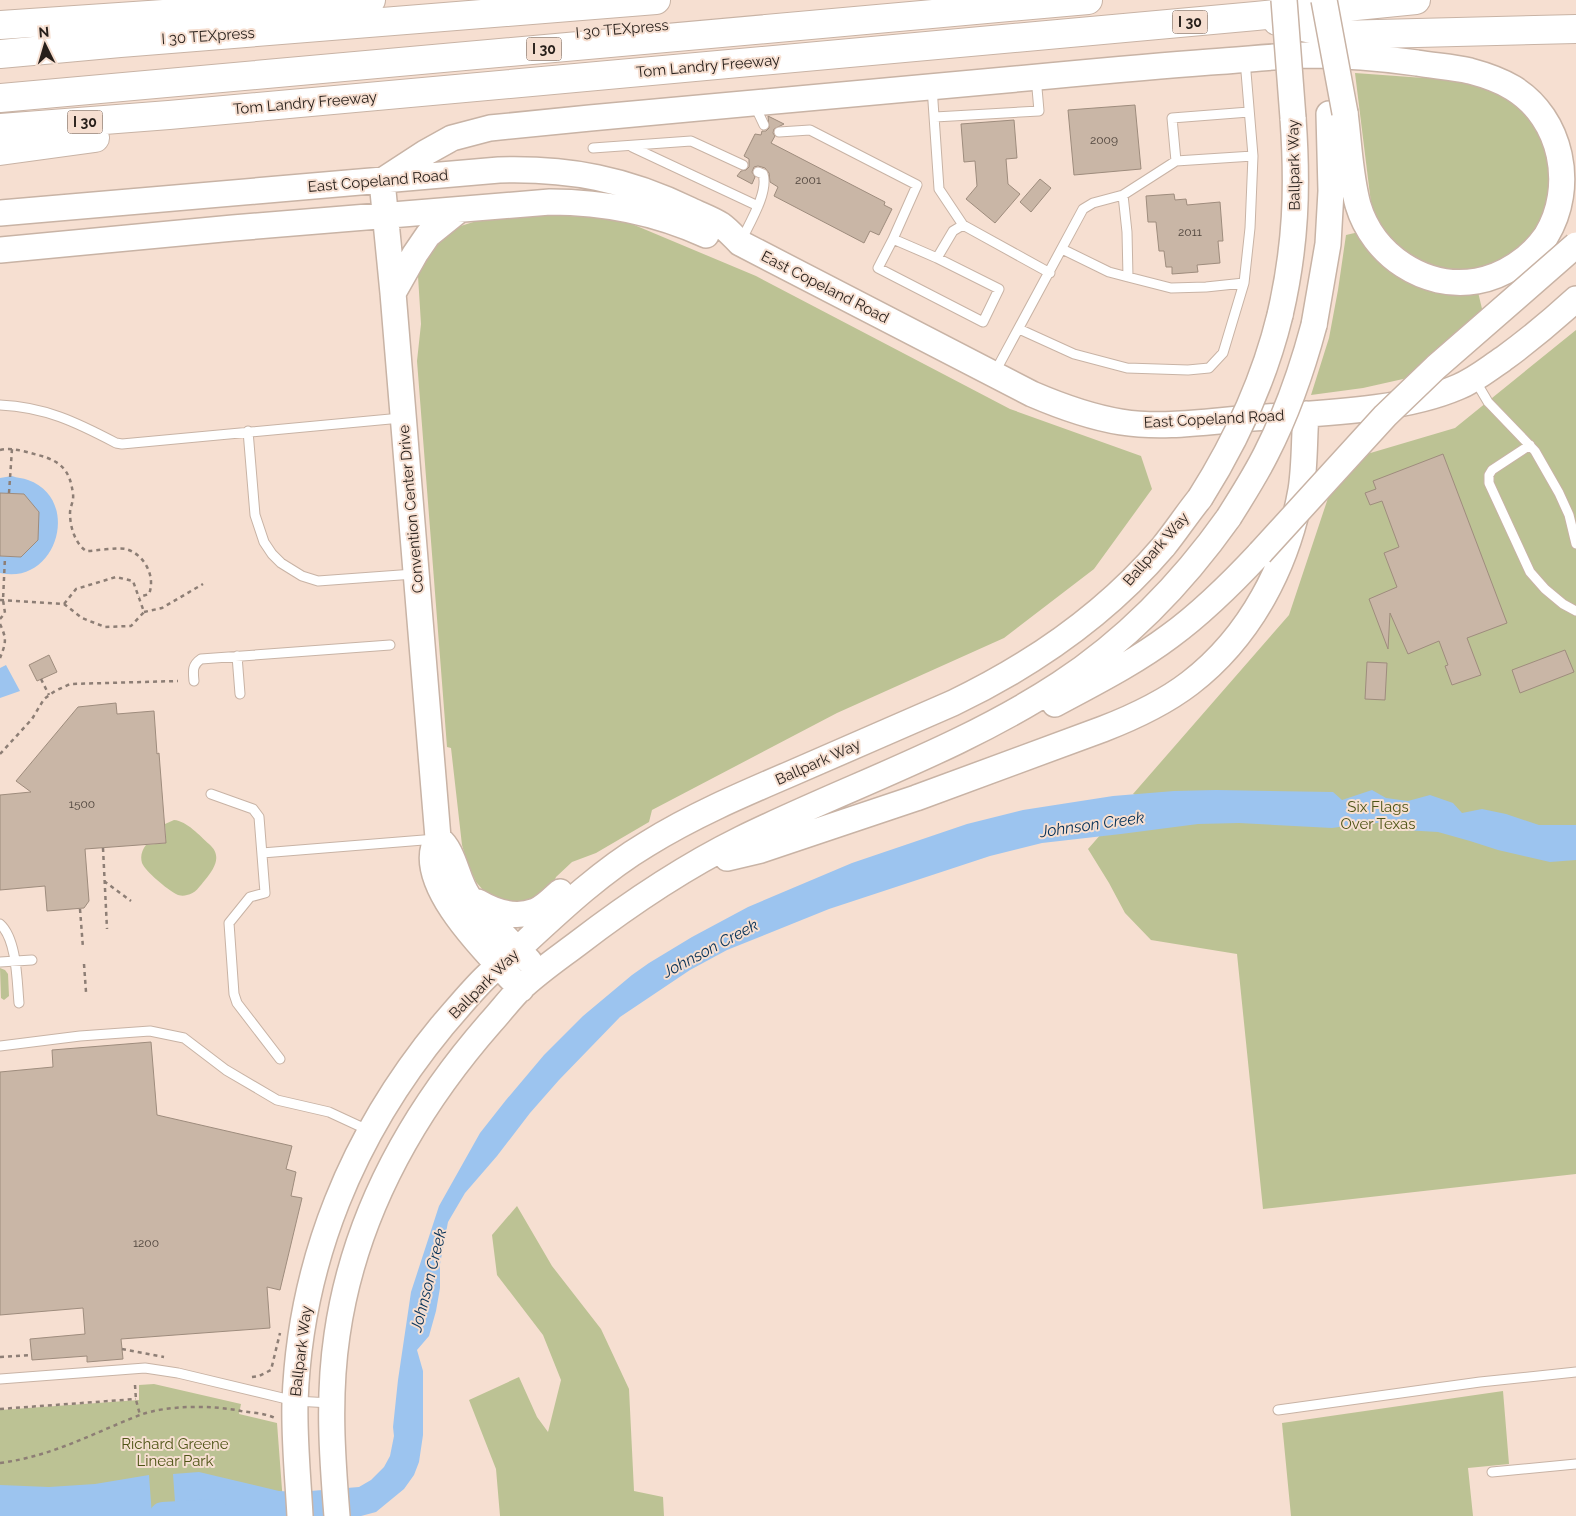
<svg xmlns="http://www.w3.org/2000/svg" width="1576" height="1516" font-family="Raleway,sans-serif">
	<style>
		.green { fill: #bcc294 }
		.water { fill: #9cc4ef }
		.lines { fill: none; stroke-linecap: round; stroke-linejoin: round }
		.river { stroke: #9cc4ef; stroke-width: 28 }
		.building { fill: #c9b6a6; stroke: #9e8c7d }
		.lane-casing { stroke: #c8b3a5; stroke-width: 11 }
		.secondary-casing { stroke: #c8b3a5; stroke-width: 28 }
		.highway-casing { stroke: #c8b3a5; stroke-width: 30 }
		.path { stroke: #8d7e75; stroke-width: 2.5; stroke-dasharray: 4 4; stroke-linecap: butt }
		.lane { stroke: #fff; stroke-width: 9 }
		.secondary { stroke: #fff; stroke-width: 25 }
		.highway { stroke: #fff; stroke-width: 28 }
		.secondary-bridge-casing { stroke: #c8b3a5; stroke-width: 28; stroke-linecap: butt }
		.secondary-bridge { stroke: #fff; stroke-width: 25 }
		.labels { text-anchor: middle; stroke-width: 4; stroke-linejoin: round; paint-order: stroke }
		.number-label { font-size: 12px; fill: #50453d }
		.shield { fill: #f6dfd1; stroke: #655951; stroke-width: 1 }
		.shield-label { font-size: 14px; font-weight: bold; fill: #271f1a }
		.street-label { font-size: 15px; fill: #271f1a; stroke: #f6dfd1 }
		.park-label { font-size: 15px; fill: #4f5416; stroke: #f6dfd1 }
		.water-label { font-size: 16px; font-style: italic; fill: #043057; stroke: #f6dfd1 }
	</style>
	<rect width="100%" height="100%" fill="#f6dfd1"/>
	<path class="green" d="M 1355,73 L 1424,78 L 1428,75 L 1470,80 L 1471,85 L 1484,87 L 1502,95 L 1516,104 L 1531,120 L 1550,156 L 1552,196 L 1538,229 L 1513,255 L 1478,270 L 1458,272 L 1436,269 L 1418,262 L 1385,234 L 1375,218 L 1371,203 Z
		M 519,213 L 620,219 L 756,276 L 1010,409 L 1141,456 L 1152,489 L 1094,569 L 1004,638 L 837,713 L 652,810 L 649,822 L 596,853 L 572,862 L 556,877 L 552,887 L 532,900 L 515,904 L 490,896 L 483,890 L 476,882 L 467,862 L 462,845 L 451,748 L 447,747 L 417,361 L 421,324 L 418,276 L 420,261 L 448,230 L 486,218 Z
		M 1359,232 L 1405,280 L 1431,291 L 1454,295 L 1478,292 L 1483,313 L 1412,377 L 1363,388 L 1311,395 L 1329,338 L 1338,290 L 1346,235 Z
		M 1576,330 L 1576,1174 L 1263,1209 L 1237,954 L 1151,940 L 1125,913 L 1109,883 L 1088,849 L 1135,795 L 1133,794 L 1289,615 L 1340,462 L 1455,428 Z
		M 174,820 C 187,821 200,836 209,844 C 223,856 214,869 205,880 C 200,886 195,894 187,895 C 184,896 179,896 176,894 C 168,890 145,871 142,863 C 140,856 142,850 146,845 L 166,843 L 165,824 Z
		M 0,968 L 5,970 L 8,974 L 9,996 L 4,1000 L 1,998 Z
		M 517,1206 L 552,1266 L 601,1329 L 629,1389 L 634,1491 L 663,1497 L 664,1516 L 500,1516 L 496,1469 L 469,1400 L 519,1377 L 537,1417 L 548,1432 L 561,1380 L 543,1335 L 497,1275 L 492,1235 Z
		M 154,1384 L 241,1404 L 239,1414 L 277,1423 L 284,1516 L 0,1516 L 0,1410 L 139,1400 L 139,1385 Z
		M 1503,1391 L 1509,1464 L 1468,1468 L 1473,1516 L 1291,1516 L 1282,1423 Z"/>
	<path class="water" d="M 12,476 C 17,478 23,478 28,480 C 82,499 57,586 0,573 L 0,556 L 21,557 L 38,540 L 24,495 L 0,493 L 0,478 Z
		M 6,665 L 20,691 L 0,698 L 0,668 Z
		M 1216,790 L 1333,792 L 1342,800 L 1372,790 L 1386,798 L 1408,801 L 1430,795 L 1453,803 L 1462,813 L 1482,809 L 1506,814 L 1539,825 L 1576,825 L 1576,860 L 1550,862 L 1498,850 L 1470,841 L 1438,832 L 1404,830 L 1392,822 L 1360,824 L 1332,828 L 1239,823 L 1198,824 L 1121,834 L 1042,843 L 990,856 L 829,909 L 727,950 L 690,970 L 620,1017 L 559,1080 L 530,1113 L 497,1156 L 465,1193 L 448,1222 L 440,1264 L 440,1288 L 436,1311 L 429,1336 L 417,1350 L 423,1371 L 423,1435 L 419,1462 L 414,1475 L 404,1489 L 376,1512 L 361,1516 L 176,1516 L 173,1474 L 199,1472 L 279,1491 L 298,1492 L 359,1487 L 371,1480 L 384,1467 L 390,1456 L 394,1436 L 393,1427 L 398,1380 L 411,1292 L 439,1206 L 480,1133 L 506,1100 L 544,1055 L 583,1016 L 632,975 L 649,963 L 692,937 L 748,907 L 852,863 L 967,824 L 1023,810 L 1113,796 L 1174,791 Z
		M 149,1475 L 152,1516 L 0,1516 L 0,1485 L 49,1487 L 95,1484 Z"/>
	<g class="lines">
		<path class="river" d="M 163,1516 L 214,1513"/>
	</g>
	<path class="building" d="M 1135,105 L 1141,169 L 1074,175 L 1068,110 Z
		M 768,116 L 784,124 L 774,129 L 773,133 L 775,136 L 771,143 L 885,202 L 884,205 L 892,209 L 879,235 L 870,231 L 864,243 L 774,196 L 778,187 L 770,182 L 769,173 L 765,168 L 758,166 L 754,167 L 752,172 L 755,177 L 752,184 L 737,176 L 741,171 L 746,170 L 749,167 L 749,159 L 744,156 L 755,134 L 761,135 L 762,131 L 766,131 L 769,128 Z
		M 1014,120 L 1017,158 L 1006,159 L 1008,184 L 1020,194 L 995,223 L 966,199 L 977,186 L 975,161 L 964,162 L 961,124 Z
		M 1040,179 L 1051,188 L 1031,212 L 1020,202 Z
		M 1174,194 L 1175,200 L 1186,199 L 1187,205 L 1220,202 L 1223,241 L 1218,241 L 1220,263 L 1197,265 L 1198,272 L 1172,274 L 1172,267 L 1166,267 L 1164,251 L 1159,251 L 1156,222 L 1148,222 L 1146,196 Z
		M 1443,454 L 1507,623 L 1467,638 L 1481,675 L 1452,685 L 1445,666 L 1448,665 L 1439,641 L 1408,654 L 1390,613 L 1388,649 L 1369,599 L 1397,587 L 1384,553 L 1399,547 L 1382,501 L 1370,505 L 1365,493 L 1376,489 L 1373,481 Z
		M 0,493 L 24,494 L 39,512 L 38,540 L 21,557 L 0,556 Z
		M 1565,650 L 1574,672 L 1520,693 L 1512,670 Z
		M 49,655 L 57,672 L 37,681 L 29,665 Z
		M 1367,662 L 1387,663 L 1385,700 L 1365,699 Z
		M 116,703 L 117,714 L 154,711 L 157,754 L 159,753 L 166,843 L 85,849 L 89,901 L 84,908 L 47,911 L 45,886 L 0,890 L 0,795 L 31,792 L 16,781 L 78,707 Z
		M 151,1042 L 157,1115 L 292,1146 L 286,1169 L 296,1172 L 291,1196 L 302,1198 L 280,1290 L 267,1287 L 270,1328 L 121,1339 L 123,1359 L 87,1362 L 87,1356 L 32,1360 L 30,1339 L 85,1334 L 83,1308 L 0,1315 L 0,1072 L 53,1067 L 52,1050 Z"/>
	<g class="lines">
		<defs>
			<path id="lane" d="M 932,87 L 939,189 L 963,225 L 1050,273
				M 754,104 L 764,125
				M 935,117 L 1039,111 L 1036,77
				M 779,132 L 810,130 L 917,185 L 893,239
				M 632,147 L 758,206
				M 593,148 L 691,141 L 743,165
				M 1176,161 L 1172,118 L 1249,112
				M 741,241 C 749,224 769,192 763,174 L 758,172
				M 1062,249 L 1109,272 L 1128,277 L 1127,232 L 1123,195
				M 937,258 L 999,289 L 983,322 L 878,268 L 893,239 L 937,258 L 953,231 L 963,225
				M 1128,277 L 1171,288 L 1206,287 L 1244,283 L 1250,228 L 1253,156
				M 1019,329 L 1074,354 L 1127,368 L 1188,370 L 1209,368 L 1223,353 L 1244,283
				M 995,372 L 1083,209 L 1093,203 L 1123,195 L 1176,161 L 1253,156 L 1245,60
				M 1475,380 L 1488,402 L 1535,451 L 1559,493 L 1569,515 L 1576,544
				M 0,405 C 45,407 76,422 116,443 L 122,444 L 401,418
				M 248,431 L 255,515 L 264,542 L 272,554 L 281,563 L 302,576 L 318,581 L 414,574
				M 1530,445 L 1492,470 L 1489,475 L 1489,483 L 1530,572 L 1545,589 L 1563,604 L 1576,611
				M 237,656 L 240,694
				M 194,681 C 193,671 192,665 201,659 L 390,645
				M 211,794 L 253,809 L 259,817 L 265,893 L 250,897 L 229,923 L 234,994 L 237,1003 L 280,1059
				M 262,853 L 436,839
				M 0,924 C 17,939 17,982 19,1003
				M 0,962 L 32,960
				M 0,1046 L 80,1036 L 150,1031 L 184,1038 L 226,1070 L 277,1100 L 329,1112 L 370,1131
				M 0,1379 L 145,1368 L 178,1373 L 295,1401 L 331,1403
				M 1278,1410 L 1480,1382 L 1576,1372
				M 1492,1472 L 1576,1464"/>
			<path id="secondary" d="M 0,213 L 499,170 C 569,168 627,179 690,210 C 700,215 712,219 721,225 C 728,230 734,237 740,243 L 1032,394 C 1060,406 1090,417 1121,422 C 1165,429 1210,421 1253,418 C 1316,413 1400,412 1458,387 C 1475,380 1488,369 1503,359 C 1529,340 1552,321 1576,299
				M 0,250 L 233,228 L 550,202 C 603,202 658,213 706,235
				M 393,293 L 415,254 L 428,235 L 459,210
				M 1280,315 C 1296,246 1298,188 1293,118
				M 1314,325 L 1328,244 L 1331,191 L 1329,114
				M 1055,704 C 1094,683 1134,663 1170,636 C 1203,612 1232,583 1260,553
				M 438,838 C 455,852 456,878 468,896 C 485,919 509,940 529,961
				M 727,858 L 761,850 L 916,798 L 1103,729 C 1134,717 1164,703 1190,683 C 1251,636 1288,564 1301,490 C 1305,465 1304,439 1306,414
				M 478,902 C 495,912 515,919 535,911 C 544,908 553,898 560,892
				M 521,989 C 493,959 410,881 438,838 L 393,293 L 382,181 L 425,153 L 452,138 L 490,128 C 676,109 862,92 1049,76 C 1102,71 1156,66 1210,62 C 1243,60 1276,56 1309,55 C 1345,55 1381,58 1417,63 C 1434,66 1453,67 1470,71 C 1485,75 1500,80 1513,88 C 1562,118 1576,187 1546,236 C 1530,259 1504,276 1477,281 C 1424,290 1373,255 1358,205 C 1350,176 1349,143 1345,113
				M 300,1516 C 298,1478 294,1440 295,1402 C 300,1261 353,1134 442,1026 C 457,1009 472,990 488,975 C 498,966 509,958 518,949 C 558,912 600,872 647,844 C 692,816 741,795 790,774 C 844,750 899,727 953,703 C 1032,665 1105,615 1163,547 C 1176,531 1187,514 1200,498
				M 337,1516 C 332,1455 328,1396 337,1335 C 354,1216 413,1111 491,1022 C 501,1011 510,999 520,989 C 538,972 557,959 577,944 C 629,904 682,868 741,839 C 847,787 961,749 1060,684 C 1127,640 1183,582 1229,517"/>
			<path id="highway" d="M 1277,21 L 1338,35 L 1576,29
				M 0,25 L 371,0
				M 0,54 L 120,43 L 656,0
				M 0,98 L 1088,0
				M 0,128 L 169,115 L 1256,16 L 1416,0
				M 0,151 L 95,138"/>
		</defs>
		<use href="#lane" class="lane-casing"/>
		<use href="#secondary" class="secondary-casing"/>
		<use href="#highway" class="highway-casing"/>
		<path class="path" d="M 0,450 C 13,447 26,452 38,455 C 61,461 70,470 73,494 C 74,501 70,507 70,513 C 70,527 75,543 86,551 C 95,551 118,547 126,549 C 144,554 156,576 149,594 L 139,597
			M 9,493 L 12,449
			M 0,600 L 64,604 L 82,618 L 105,627 L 131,626 L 144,612 L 133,581 L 116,577 L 76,589 L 64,604
			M 144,612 L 162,608 L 203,584
			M 0,619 L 5,613 L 3,600 L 5,557
			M 0,624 C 7,639 6,643 0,658
			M 41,679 L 49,695
			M 0,754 L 32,719 L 44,699 L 55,691 L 70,684 L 178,681
			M 103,848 L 107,929
			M 104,881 L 131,901
			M 80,909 L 83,948
			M 84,964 L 86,992
			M 122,1349 L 164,1357
			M 0,1357 L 31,1355
			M 252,1377 L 259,1376 L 271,1370 L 280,1333
			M 135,1385 L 136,1400 L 140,1415
			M 0,1409 L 136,1399
			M 0,1463 C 53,1456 91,1434 140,1415 C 167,1405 212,1405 241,1411 C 252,1413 265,1413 275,1418"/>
		<use href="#lane" class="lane"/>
		<use href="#secondary" class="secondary"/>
		<use href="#highway" class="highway"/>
		<defs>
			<path id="secondary-bridge" d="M 1284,0 L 1293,118
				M 1324,0 L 1345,113
				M 1200,498 C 1236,441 1264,381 1280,315
				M 1229,517 C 1242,496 1255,476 1266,454 C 1287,413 1302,370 1314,325
				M 1260,553 L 1385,416 L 1436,367 L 1576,245"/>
		</defs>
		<use href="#secondary-bridge" class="secondary-bridge-casing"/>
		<use href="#secondary-bridge" class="secondary-bridge"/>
	</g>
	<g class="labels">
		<g class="number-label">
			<text x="1104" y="144">2009</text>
			<text x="808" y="184">2001</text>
			<text x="1190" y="236">2011</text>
			<text x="82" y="808">1500</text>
			<text x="146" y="1247">1200</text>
		</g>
		<g class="shield">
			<rect x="1172.5" y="10.5" width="35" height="23" rx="4"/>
			<rect x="526.5" y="37.5" width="35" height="23" rx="4"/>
			<rect x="67.5" y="110.5" width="35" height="23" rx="4"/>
		</g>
		<g class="shield-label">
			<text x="1190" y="27">I 30</text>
			<text x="544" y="54">I 30</text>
			<text x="85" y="127">I 30</text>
		</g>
		<g class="street-label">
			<text transform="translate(622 29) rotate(-5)" y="5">I 30 TEXpress</text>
			<text transform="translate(208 36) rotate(-4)" y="5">I 30 TEXpress</text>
			<text transform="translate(708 66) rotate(-5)" y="5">Tom Landry Freeway</text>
			<text transform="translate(305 103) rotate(-5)" y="5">Tom Landry Freeway</text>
			<text transform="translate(1294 165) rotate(-91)" y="5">Ballpark Way</text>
			<text transform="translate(378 181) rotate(-5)" y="5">East Copeland Road</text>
			<text transform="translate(825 287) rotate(27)" y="5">East Copeland Road</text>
			<text transform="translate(1214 419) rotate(-3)" y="5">East Copeland Road</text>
			<text transform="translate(411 509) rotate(-95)" y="5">Convention Center Drive</text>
			<text transform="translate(1156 549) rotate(-49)" y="5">Ballpark Way</text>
			<text transform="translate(818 762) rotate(-24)" y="5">Ballpark Way</text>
			<text transform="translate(484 984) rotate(-45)" y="5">Ballpark Way</text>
			<text transform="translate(301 1351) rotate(-83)" y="5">Ballpark Way</text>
		</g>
		<g class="park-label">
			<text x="1378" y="812">Six Flags<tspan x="1378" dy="17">Over Texas</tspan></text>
			<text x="175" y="1449">Richard Greene<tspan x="175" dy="17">Linear Park</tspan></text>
		</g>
		<g class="water-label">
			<text transform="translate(1092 824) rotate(-8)" y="6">Johnson Creek</text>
			<text transform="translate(710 948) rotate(-28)" y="6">Johnson Creek</text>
			<text transform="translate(428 1280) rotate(-76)" y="6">Johnson Creek</text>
		</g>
	</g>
	<g transform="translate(45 45) rotate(355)" stroke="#f6dfd1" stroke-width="4" paint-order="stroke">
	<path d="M0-4L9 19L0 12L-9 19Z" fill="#271f1a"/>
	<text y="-8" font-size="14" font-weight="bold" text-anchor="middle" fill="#271f1a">N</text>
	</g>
</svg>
